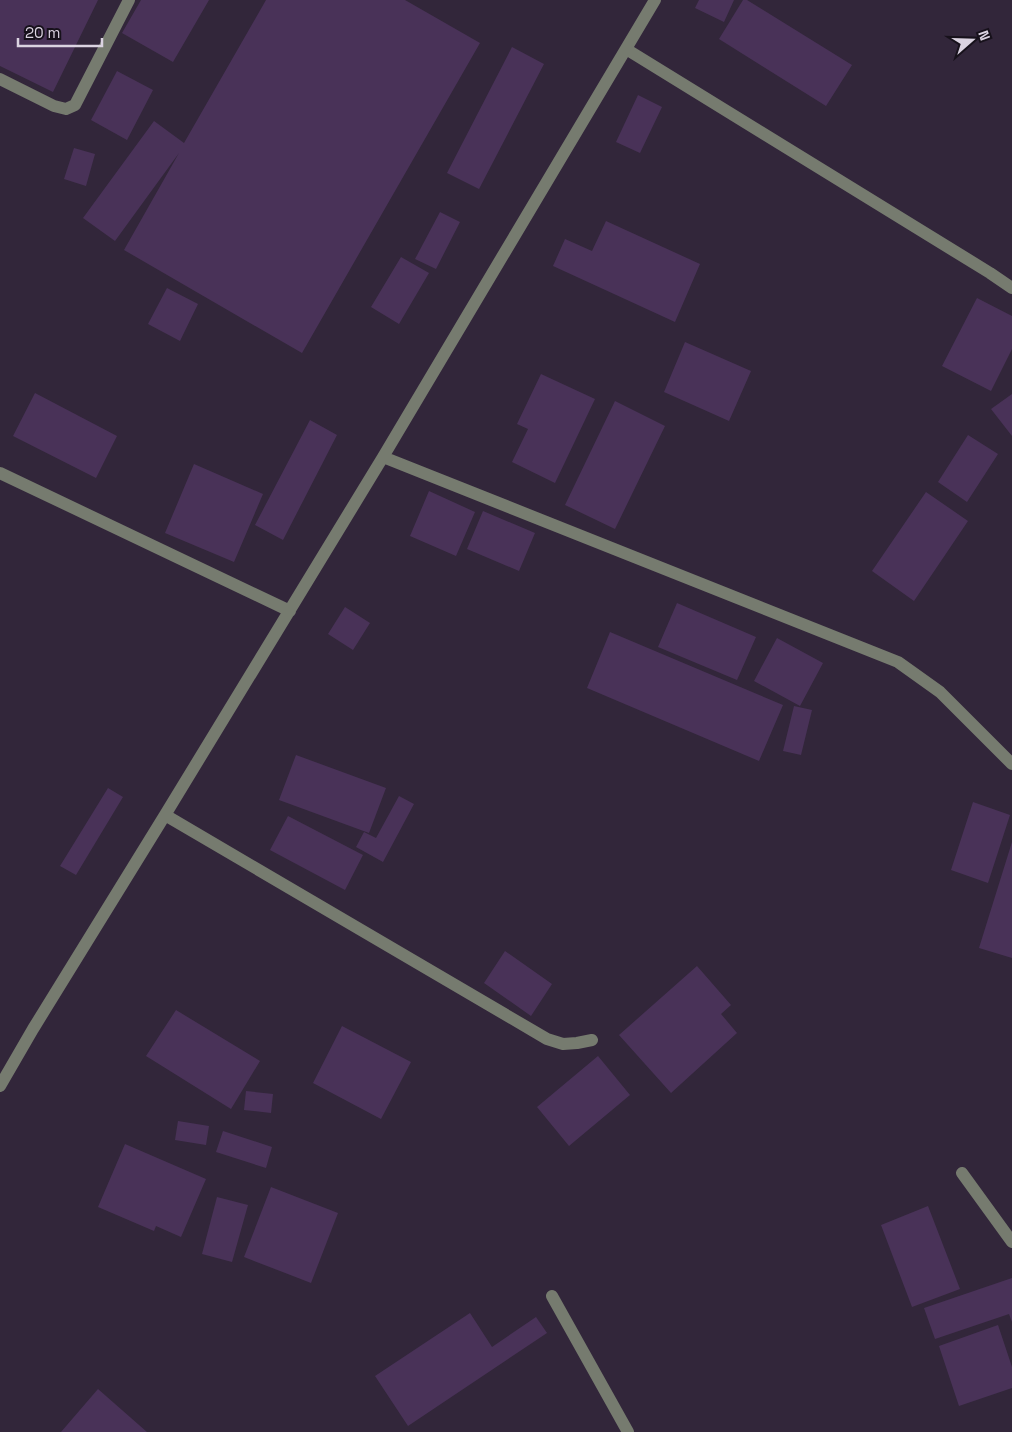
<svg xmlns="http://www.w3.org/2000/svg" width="1012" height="1432" font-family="'Space Grotesk',sans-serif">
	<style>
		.building { fill: #493258 }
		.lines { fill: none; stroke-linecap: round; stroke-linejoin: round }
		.minor { stroke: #767b6f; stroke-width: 12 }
	</style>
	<rect width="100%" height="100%" fill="#32263a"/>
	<path class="building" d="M 0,0 L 98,0 L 53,92 L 0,66 Z
		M 141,0 L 209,0 L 173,62 L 122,33 Z
		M 266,0 L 405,0 L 480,43 L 302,353 L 124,250 L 179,153 L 115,241 L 83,218 L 154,121 L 184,143 Z
		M 699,0 L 734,0 L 724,22 L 695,8 Z
		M 743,0 L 747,0 L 852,65 L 826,106 L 719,39 Z
		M 512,47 L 544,64 L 479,189 L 447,173 Z
		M 117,71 L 153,90 L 127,140 L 91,120 Z
		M 638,95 L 662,107 L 640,153 L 616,142 Z
		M 74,148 L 95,154 L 86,186 L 64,179 Z
		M 440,212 L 460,222 L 436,269 L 415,259 Z
		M 606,221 L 700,264 L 675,322 L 553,266 L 565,239 L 592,251 Z
		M 401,257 L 429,273 L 399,324 L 371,307 Z
		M 167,288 L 198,304 L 180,341 L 148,324 Z
		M 977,298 L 1012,316 L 1012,349 L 991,391 L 942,366 Z
		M 685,342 L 751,371 L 729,421 L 664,392 Z
		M 541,374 L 595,399 L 555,483 L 512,462 L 528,429 L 517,424 Z
		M 35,393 L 117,436 L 96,478 L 13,436 Z
		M 1012,394 L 1012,436 L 991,409 Z
		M 615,401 L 665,426 L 615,529 L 565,505 Z
		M 310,420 L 337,435 L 283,540 L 255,525 Z
		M 968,435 L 998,454 L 967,502 L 938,482 Z
		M 194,464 L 263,494 L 234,562 L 165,533 Z
		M 429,491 L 475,512 L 456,556 L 410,536 Z
		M 926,492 L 968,521 L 914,601 L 872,571 Z
		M 483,511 L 535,533 L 519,571 L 467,549 Z
		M 677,603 L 756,637 L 737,680 L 658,647 Z
		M 345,607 L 370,623 L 353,650 L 328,634 Z
		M 610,632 L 783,705 L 759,761 L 587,688 Z
		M 777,638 L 823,663 L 800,706 L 754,681 Z
		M 794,706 L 812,710 L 801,755 L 783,751 Z
		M 296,755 L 386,788 L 369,833 L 279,800 Z
		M 108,788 L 123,797 L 76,875 L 60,866 Z
		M 399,796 L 414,804 L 383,862 L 356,847 L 364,832 L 376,838 Z
		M 973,802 L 1010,815 L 988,883 L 951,870 Z
		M 288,816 L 363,855 L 345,890 L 270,850 Z
		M 1012,842 L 1012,958 L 979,948 Z
		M 505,951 L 552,984 L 531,1016 L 484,983 Z
		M 697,966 L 731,1005 L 721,1014 L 737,1033 L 671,1093 L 619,1035 Z
		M 176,1010 L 260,1061 L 231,1109 L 146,1056 Z
		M 342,1026 L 411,1062 L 381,1119 L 313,1083 Z
		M 598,1056 L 630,1095 L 569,1146 L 537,1107 Z
		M 246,1091 L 273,1094 L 271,1113 L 244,1110 Z
		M 178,1121 L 209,1126 L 206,1145 L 175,1140 Z
		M 223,1131 L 272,1147 L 266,1168 L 216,1152 Z
		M 125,1144 L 206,1179 L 181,1237 L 156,1226 L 154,1231 L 98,1207 Z
		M 271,1187 L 338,1213 L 311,1283 L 244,1257 Z
		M 217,1197 L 248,1205 L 232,1262 L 202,1254 Z
		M 928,1206 L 960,1289 L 912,1307 L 881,1225 Z
		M 1012,1278 L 1012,1322 L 1009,1314 L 935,1339 L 924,1308 Z
		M 470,1313 L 492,1347 L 536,1317 L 547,1333 L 408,1426 L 375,1376 Z
		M 998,1325 L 1012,1367 L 1012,1388 L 959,1406 L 939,1346 Z
		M 98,1389 L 147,1432 L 61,1432 Z"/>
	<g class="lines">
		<path class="minor" d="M 626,49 L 990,273 L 1012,288
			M 0,79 L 54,106 L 66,109 L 75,105 L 129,0
			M 383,457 L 898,662 L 940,692 L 1012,764
			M 0,473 L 290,611
			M 165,815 L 547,1039 L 563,1044 L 577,1043 L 592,1040
			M 0,1086 L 33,1029 L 165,815 L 383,457 L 655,0
			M 962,1173 L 1012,1242
			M 552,1296 L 628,1432"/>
	</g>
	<g transform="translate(972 40) rotate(70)" stroke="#17111b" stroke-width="4" paint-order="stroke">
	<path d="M0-4L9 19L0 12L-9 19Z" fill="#dbd3e1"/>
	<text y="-8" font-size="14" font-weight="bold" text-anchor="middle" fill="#dbd3e1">N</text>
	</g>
	<path d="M18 38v8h84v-8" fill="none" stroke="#dbd3e1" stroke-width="2.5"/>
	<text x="25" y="38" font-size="15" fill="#dbd3e1" stroke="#17111b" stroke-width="4" paint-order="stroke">20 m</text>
</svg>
